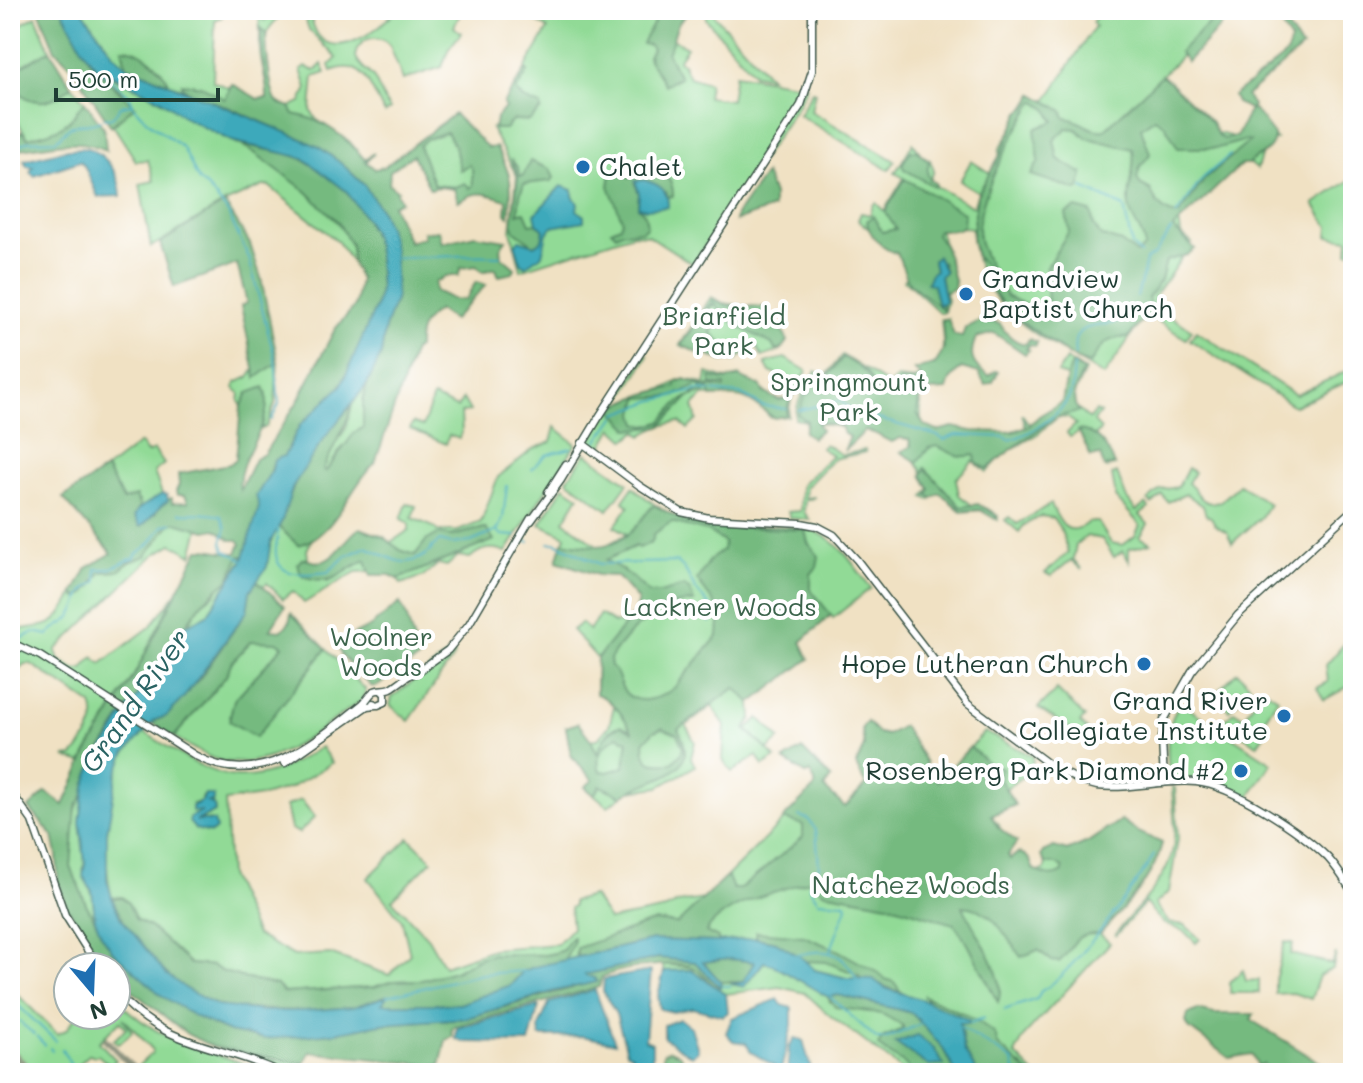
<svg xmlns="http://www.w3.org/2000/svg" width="1363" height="1083" font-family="Mali,sans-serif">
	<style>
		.green { fill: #91da96; stroke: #588c65; stroke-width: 2; fill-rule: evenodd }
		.forest { fill: #74ba7f; stroke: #4a7c5a; stroke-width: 2; fill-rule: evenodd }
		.water { fill: #3ca9bb; stroke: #2e7378; stroke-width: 2 }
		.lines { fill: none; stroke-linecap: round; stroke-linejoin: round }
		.stream { stroke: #3ca9bb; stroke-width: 2 }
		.river { stroke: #3ca9bb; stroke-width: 5 }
		.taxiway { stroke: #888f7c; stroke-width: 6 }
		.secondary-casing { stroke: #3e5649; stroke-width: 9 }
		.secondary { stroke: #fff; stroke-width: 6 }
		.poi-dot { fill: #1f6fb2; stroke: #fff; stroke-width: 3 }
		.labels { text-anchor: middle; stroke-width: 8; stroke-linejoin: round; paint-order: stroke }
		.poi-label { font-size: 26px; fill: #1f3d34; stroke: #fff; text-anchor: end }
		.park-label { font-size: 26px; fill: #3c644c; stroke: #fff }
		.water-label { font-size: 28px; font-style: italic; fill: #296363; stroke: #fff }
	</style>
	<rect width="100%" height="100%" fill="#fff"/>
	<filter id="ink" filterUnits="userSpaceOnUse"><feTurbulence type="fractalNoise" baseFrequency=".0125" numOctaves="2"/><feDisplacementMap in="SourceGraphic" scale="16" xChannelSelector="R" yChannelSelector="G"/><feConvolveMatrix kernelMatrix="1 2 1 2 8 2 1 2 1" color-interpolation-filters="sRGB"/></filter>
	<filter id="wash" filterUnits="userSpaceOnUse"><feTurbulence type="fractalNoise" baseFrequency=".006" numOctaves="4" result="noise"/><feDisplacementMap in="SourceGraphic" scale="32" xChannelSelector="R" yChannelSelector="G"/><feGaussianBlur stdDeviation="1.8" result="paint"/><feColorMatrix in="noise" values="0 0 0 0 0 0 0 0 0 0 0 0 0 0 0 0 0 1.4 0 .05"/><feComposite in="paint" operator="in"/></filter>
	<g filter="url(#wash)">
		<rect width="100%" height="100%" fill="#f0e1c3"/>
		<path class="green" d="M 82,10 L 220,10 L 222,17 L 215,20 L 213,81 L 229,88 L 232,84 L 258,99 L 268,98 C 267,81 261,67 260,51 C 259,37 262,25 257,11 L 264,21 L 276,13 L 276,10 L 287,10 L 287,15 L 279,17 C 275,22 269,27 267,33 C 264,39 270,90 273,97 C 277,104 283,105 290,107 L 301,102 L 307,88 L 301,70 L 306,67 L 315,71 L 322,64 L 326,73 L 314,77 L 311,110 L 316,119 L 349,141 L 365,160 L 374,153 L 366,162 L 375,170 L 344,164 L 182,84 L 183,88 L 160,81 L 157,67 L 150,62 L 123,52 L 126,66 L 113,54 Z
			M 302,10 L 308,10 C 311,17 313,28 318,35 C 338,61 381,28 396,10 L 462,10 L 454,27 L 461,33 L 448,50 L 442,67 L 403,80 L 390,46 L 384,40 C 375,37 368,37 361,44 C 346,59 368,69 375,80 C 380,90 383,100 390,109 L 385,113 C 370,92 367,57 332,71 L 330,65 L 337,58 L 309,30 Z
			M 519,10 L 697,10 L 686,15 L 671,31 L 674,40 L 687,47 L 678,60 L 684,64 L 683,66 L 689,77 L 709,83 L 707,97 L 731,100 L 735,74 L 807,86 L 797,106 L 693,264 L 648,235 L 633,234 L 521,270 L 511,231 L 517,176 L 491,129 C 508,116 511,99 520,80 C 527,62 539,46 548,29 Z
			M 706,10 L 715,10 L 715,16 L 770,77 L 754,74 L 706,19 Z
			M 1102,10 L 1228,10 L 1162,75 L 1214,132 L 1234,137 L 1246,126 L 1249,111 L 1276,139 L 1264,147 L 1257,169 L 1243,158 L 1179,221 L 1181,234 L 1192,243 L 1155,296 L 1154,306 L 1192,330 L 1186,339 L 1146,314 L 1104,376 C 1042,336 976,313 971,228 L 938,225 L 950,268 L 943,286 L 947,300 L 944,312 L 940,313 L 904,280 L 914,270 L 912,265 L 858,220 L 861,213 L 870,215 L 873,205 L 876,203 L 884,211 L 904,178 L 895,173 L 913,143 L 922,155 L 930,160 L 934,171 L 929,182 L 973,207 L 978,192 L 960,181 L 971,161 L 990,173 L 999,157 L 1000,148 L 1034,94 L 1046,101 L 1095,26 L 1092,22 Z
			M 36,16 L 50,50 L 17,69 L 58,96 L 72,86 L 85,102 C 78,108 77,112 72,118 C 62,131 42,134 28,138 L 10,110 L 10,30 Z
			M 94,65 L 101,72 L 146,92 L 231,141 C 260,150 341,213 350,244 C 352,249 352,257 352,263 L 338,242 L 269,186 L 263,186 L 225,203 L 151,247 L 140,184 L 154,181 L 148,160 L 136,161 L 113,125 L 118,122 L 123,92 L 100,75 Z
			M 812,91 L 815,92 L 811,111 L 895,161 L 889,170 L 799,115 Z
			M 447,132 L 455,147 L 460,170 L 469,164 L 472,169 L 473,185 L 470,188 L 462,184 L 455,187 L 434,185 L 419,146 L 426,139 Z
			M 1353,178 L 1353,252 L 1348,252 L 1349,239 L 1328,236 L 1329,227 L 1314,204 Z
			M 711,297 L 723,303 L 763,309 L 765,326 L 782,330 L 785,339 L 780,351 L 762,357 L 757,347 L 731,360 L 723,361 L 680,345 Z
			M 992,306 L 995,310 L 985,329 L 972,341 L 955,370 L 935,388 L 920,396 L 921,422 L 930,431 L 1004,433 L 1026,427 L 1022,414 L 1029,424 L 1062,402 L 1067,378 L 1058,373 L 1066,359 L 1085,371 L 1074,394 L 1075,406 L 1089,419 L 1096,411 L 1100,413 L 1093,421 L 1101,429 L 1095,436 L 1109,454 L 1115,466 L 1105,468 L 1101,453 L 1090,449 L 1079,432 L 1070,437 L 1067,433 L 1076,424 L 1068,418 L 1058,417 L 1039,433 L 1003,455 L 987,472 L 973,461 L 956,479 L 959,495 L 972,505 C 983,505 989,509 998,516 L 998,520 L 981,510 L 962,512 L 939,492 L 930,500 L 924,497 L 932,485 L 915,461 L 909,439 L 795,419 C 797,400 804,386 816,371 L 825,377 L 842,355 L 889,385 L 897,378 L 914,380 C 946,358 945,357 941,319 L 948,318 L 952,337 L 978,334 L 985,311 Z
			M 1196,331 L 1296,395 L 1353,368 L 1353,379 L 1294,406 L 1190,340 Z
			M 646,354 L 648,356 L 617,406 C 636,393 663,394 678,380 L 696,381 L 705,385 L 707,373 L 726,379 L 740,376 C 746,384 750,382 758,387 C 770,395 772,403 788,398 L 792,391 L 789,381 L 770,372 L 765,363 L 785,358 L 807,371 L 791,399 L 788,416 L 770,417 C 751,394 731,394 703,396 L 693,406 L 697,420 L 688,429 L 680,422 C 670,422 649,430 642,436 L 637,431 L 626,440 L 613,428 L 600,450 L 589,442 Z
			M 276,362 L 278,362 L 275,403 L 266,427 L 262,429 L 267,393 L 248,393 L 242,405 L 239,402 L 240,393 L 234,388 L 236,383 L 249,377 L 254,370 L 257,377 Z
			M 367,384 L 363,401 L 364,428 L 341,449 L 326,471 L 323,470 L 330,452 L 346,428 L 352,405 Z
			M 433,397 L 457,408 L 463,399 L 470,411 L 461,413 L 462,432 L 459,439 L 449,435 L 446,444 L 410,429 L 413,423 L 423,426 Z
			M 555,427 L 576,444 L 506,552 C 492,546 481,548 470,558 L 458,556 L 447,566 L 438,564 L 424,576 L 401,584 L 398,579 L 494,540 L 485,528 L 426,541 L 415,555 L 400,550 L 390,543 L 409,530 L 409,523 L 401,519 L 407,504 L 416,506 L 412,518 L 436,528 L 437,531 L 458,531 L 481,522 L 498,477 L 533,449 L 551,442 Z
			M 140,443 L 147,453 L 154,450 L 164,464 L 154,472 L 162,494 L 140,508 L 139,501 L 132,497 L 123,500 L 106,469 Z
			M 825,444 L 842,455 L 865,450 L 866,452 L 833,459 L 806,487 L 805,498 L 815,497 L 805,501 L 804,512 L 810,520 L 790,518 L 788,512 L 800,511 L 801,485 L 832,455 L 821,448 Z
			M 586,453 L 628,483 L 608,510 L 567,480 Z
			M 1188,468 L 1194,472 L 1188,483 C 1193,487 1197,493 1201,498 C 1216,512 1229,494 1239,484 L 1269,504 L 1261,517 L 1232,543 L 1227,532 L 1216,526 L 1211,517 L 1206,515 L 1203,506 L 1186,494 L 1168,502 L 1162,495 L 1152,504 L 1148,500 L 1160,490 L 1178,487 Z
			M 1117,473 L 1126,497 L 1136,511 L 1146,504 L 1149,508 L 1140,515 L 1148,524 L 1140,537 L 1151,543 L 1129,549 L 1129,561 L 1123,551 L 1114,557 L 1102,539 L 1087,536 L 1076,545 L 1073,559 L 1082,570 L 1071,560 L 1051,576 L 1045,573 L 1068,553 L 1061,530 L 1053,518 L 1041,516 L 1024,525 L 1019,532 L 1005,520 L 1009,517 L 1017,524 L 1051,504 C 1059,521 1066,540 1089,522 L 1098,522 L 1111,543 L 1123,545 L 1135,536 L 1140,525 L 1116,498 L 1112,475 Z
			M 564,486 L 579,496 L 564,521 L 601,548 L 627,534 L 615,526 L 629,506 L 623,501 L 633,487 C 648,500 665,514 685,521 C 725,534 791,516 826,537 C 845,549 857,570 871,588 L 833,618 L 831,615 L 801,642 L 809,659 L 751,703 L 752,718 L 745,729 L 776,758 L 763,766 L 757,756 L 732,772 L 723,760 L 725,725 L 712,706 L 686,726 L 695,742 L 691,758 L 695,766 L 659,787 L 630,791 L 608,806 L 585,787 L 593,780 L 571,755 L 566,727 L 585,740 L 598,739 L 609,726 L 614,706 L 602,695 L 596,694 L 597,658 L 572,630 L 581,623 L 589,630 L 600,614 L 614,623 L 625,624 L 635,612 L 638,600 L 617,576 L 598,575 L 557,561 L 566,536 L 540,524 Z
			M 176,522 L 199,528 L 192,555 L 172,544 L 154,555 L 56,650 L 58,659 L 76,670 L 83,669 L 93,657 L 101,664 L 150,627 L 174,596 C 160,622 148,649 134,675 C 117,705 97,732 82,763 L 65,757 L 73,756 C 84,744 100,721 92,705 L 31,664 L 24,664 L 11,679 L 10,632 C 51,621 51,635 74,593 L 77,597 L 93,585 L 101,572 L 118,571 L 130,562 L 146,556 L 169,525 Z
			M 278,526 L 298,545 L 312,539 L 307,550 L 308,558 L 302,559 L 327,581 C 340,578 352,566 366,560 L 370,571 L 356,572 L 304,603 L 293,591 L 283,599 L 267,583 L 263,586 L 257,581 C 271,561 267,543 278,526 Z
			M 240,556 L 244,557 L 207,615 L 188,624 L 202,603 L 215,594 Z
			M 1350,637 L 1353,642 L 1353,684 L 1324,700 L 1317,688 L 1328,682 L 1326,665 Z
			M 251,640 L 277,642 L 284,645 L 234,700 L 256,736 L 326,649 L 366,690 L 362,700 C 319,729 269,778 212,758 C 199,753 186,744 174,737 L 226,676 L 231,663 Z
			M 451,652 L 455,655 L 409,721 L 390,705 L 392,697 Z
			M 1237,672 L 1252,687 L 1229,710 L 1214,695 Z
			M 1263,688 L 1278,698 L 1260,726 L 1245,716 Z
			M 1057,690 L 1085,717 L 1080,723 L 1088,730 L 1081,736 L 1038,708 Z
			M 1180,703 L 1272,763 L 1249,797 L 1214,782 L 1169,777 C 1167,749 1164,727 1180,703 Z
			M 1234,711 L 1266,732 L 1257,745 L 1222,723 Z
			M 759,718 L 780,739 L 768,750 L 747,729 Z
			M 867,722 L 878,733 L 887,735 L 903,726 L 926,763 L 925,766 L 938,781 L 985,732 L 1033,756 L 1032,765 L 1034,769 L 1005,789 L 1015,805 L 991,816 L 999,825 L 1010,859 L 1018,853 C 1027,854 1031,860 1033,869 L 1039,872 L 1044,870 L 1046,864 L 1041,856 L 1043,852 L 1054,847 L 1067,851 L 1088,842 L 1121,820 L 1138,832 L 1162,843 C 1153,881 1125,906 1100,934 L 1110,943 L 1025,1035 L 1015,1054 L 1034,1073 L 1029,1073 L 1020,1064 L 977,1073 L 964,1050 L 959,1022 L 926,1001 L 885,988 L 873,979 L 847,978 L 815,970 L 756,938 L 718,942 L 663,921 L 575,952 L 577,957 L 564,962 L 574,941 L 571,938 L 563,950 L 555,953 L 545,955 L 494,954 L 479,958 L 455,971 L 422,980 L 393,981 L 374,987 L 284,993 L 277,985 L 254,981 L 221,971 L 213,966 L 190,964 L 150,927 L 136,920 L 128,903 L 122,897 L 112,898 C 102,861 106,791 124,756 C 128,748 137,740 144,732 C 217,778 241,798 321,747 L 332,763 L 290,788 L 263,796 L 225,801 L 229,875 L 256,935 L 294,956 L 330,954 L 389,975 L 410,954 L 402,921 L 368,878 L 409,838 L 432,860 L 392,900 L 428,938 L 444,966 L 493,949 L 557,944 L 572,928 L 570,908 L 573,906 L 573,901 L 593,896 L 609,920 L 666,909 L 677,903 L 704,899 L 812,792 L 845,807 L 866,785 L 856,765 L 864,746 L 862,728 ZM 202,796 L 214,805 L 215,812 L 196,822 L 211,820 L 213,832 C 202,833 197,824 190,817 L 202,812 L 193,804 L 202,801 Z
			M 1172,787 L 1175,788 L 1178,839 L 1169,892 L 1155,904 L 1169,923 L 1185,925 L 1200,939 L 1196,943 L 1184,931 L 1164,924 L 1145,903 L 1115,936 C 1119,926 1133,913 1142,903 C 1180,859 1176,843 1172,787 Z
			M 85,793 L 80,822 L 85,863 L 83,870 L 93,897 L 95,919 C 88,911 73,877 71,867 C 68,848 72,806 85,793 Z
			M 301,800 L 315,817 L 299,833 L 291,829 L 286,806 Z
			M 1285,942 L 1293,943 L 1291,954 L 1332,964 L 1336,953 L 1333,968 L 1319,976 L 1311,999 L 1293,993 L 1275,994 L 1275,980 Z
			M 764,962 L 773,965 L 828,997 L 830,1002 C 849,1012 894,1008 903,1029 L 882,1038 L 881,1048 L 906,1065 L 912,1073 L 906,1073 L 828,1014 L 805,993 L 780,987 L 726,994 L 691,970 L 664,971 L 662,964 L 695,968 L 714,986 L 720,987 L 721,982 L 743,982 L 731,984 L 744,986 Z
			M 1243,970 L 1246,981 L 1259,980 L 1259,993 L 1230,993 L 1230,982 Z
			M 10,987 L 57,1034 L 66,1030 L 77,1015 L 116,1015 L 116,999 C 164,1048 213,1051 274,1073 L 137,1073 L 139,1065 L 152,1053 L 152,1049 L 123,1018 L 132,1032 L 119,1044 L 114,1040 L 126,1028 L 120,1021 L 99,1042 L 116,1060 L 110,1066 L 98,1055 L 94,1056 L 90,1054 L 80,1063 L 89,1073 L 10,1073 Z
			M 213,1047 L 272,1059 L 304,1063 L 299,1073 L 286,1073 L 260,1060 Z"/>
		<path class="forest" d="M 39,10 L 62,10 L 95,69 L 135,106 L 111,126 L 71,66 L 55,50 Z
			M 653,10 L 694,10 C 670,22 678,36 667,53 L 680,77 L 665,85 L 649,60 L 648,56 L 652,49 L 649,45 L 642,44 C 646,31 659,25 653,10 Z
			M 1213,10 L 1236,10 L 1187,62 L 1179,52 L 1214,18 Z
			M 1285,24 L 1302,48 L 1246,96 L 1253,105 L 1251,109 L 1254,109 L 1274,135 C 1274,153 1258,153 1249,164 L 1242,164 L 1173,228 L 1195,249 L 1187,255 L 1166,261 L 1161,280 L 1148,298 L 1150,305 L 1145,311 L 1150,321 L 1141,322 L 1128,338 C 1107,336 1100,347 1090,364 L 1077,360 L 1008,312 L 995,293 L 991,272 L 976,257 L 972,239 L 977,195 L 999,157 L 1020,112 L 1027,107 L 1034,94 L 1063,111 L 1065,118 C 1080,118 1088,132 1104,130 L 1162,75 L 1212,122 L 1218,136 L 1224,139 L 1237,136 L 1250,109 L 1236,103 L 1233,96 L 1286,55 L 1291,41 L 1282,28 ZM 1035,101 L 1048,110 L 1054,121 L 1035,129 L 1039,161 L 1031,175 L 1076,190 L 1080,189 L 1083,174 L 1058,159 L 1054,140 L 1067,128 L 1076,129 L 1087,138 L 1133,149 C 1136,166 1128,187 1129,206 C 1130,222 1146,232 1144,248 L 1137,254 L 1121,242 L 1101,236 L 1094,226 L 1091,212 L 1076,208 L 1066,213 L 1069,231 L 1046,268 L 1048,305 L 1044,313 L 1006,296 C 998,277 983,259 979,239 C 972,205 1015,130 1035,101 ZM 1155,118 L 1165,125 L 1178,148 L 1218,148 L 1247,140 L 1250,141 L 1205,179 L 1179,215 C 1164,214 1155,203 1151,190 L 1140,184 L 1137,178 L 1140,167 L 1150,154 L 1141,128 Z
			M 261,28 L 266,34 C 266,45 270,97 278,103 C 281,105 286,105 290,107 L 294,114 C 324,120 345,136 365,160 L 374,153 L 366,162 L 375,169 L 384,167 L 454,114 L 488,148 L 496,147 C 512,175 513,184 509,216 L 506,214 L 507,200 C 496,198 484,190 471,195 C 467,197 463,200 458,201 L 454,189 L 439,187 L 430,189 L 413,155 L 390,171 L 389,184 L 398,191 L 396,193 L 401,201 L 392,205 L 409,242 L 424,237 L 423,232 L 439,230 L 442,243 L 475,235 L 506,240 L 501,247 L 502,257 L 515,268 L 513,273 L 499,276 L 495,268 L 483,272 L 476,266 L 461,268 L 458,276 L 446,276 L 435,282 L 435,291 L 452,299 L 465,300 L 476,282 L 486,285 L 453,320 L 438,310 C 423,321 417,329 418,348 L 414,350 L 375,463 C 350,486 335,537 298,545 L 278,526 L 299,473 L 333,426 L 352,405 C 345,431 333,446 323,470 L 326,471 L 355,432 L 363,428 L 363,401 L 367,384 L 381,355 L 385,328 L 396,297 L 394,250 L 380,209 L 365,186 L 342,164 L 319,147 L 223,105 L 198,97 L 183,88 L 182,83 L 202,86 L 225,99 L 232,84 L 258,99 L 267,98 C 267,74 260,53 261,28 ZM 447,132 L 455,147 L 460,170 L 469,165 L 472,169 L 473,185 L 470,188 L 465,183 L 455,187 L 434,185 L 419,146 L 426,139 Z
			M 122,48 C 140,47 162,67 169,83 L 126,66 Z
			M 50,50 L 72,86 C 63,93 50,103 38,101 C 21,100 11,84 17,69 Z
			M 526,69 L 528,72 L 516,91 L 523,99 L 541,106 L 541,110 L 529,121 L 513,120 L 505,129 L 494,129 L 496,118 L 505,108 L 503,104 Z
			M 85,102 L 104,128 L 106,150 C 76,136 50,146 20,149 L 12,141 L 22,131 L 28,138 C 43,134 62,130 72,118 C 77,112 78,107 85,102 Z
			M 244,145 L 294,155 L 321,170 L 346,191 L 365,218 L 374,236 L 378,258 L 380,289 L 376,306 L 349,370 L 337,392 L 300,425 L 284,456 L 274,461 L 244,557 L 240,556 L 229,579 L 202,603 L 162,656 L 151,679 L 124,713 L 100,752 L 85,786 L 85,793 L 76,807 L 71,867 L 86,904 L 113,952 L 142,976 L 213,1025 L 229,1032 L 265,1039 L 334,1033 L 381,1024 L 467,1018 L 572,988 L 585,983 L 584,975 L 658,958 L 695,962 L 717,984 L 715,986 C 709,981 703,973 696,969 C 678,958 619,969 602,977 L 599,987 L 456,1026 L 452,1029 L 453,1037 L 446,1040 L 440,1066 L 310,1052 L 304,1063 L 295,1062 L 213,1047 L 187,1034 L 116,978 L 116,967 L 106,967 L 67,907 L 58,881 L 57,855 L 53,836 L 29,808 L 46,792 L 64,805 L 87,753 L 134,676 L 199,549 C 215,548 223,554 237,553 L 241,544 L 238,540 L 231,540 L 216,529 L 206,531 L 176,522 L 169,525 L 146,556 L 130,562 L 118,571 L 101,572 L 85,594 L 77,598 L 74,593 L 87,568 L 112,553 L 63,498 L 106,469 L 123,500 L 136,496 L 140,508 L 137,511 L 155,514 C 158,507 164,499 172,498 L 172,503 L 188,502 L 185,495 L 177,495 L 176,491 L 179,485 L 178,474 L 230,464 L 236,459 L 241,407 L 248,393 L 264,387 C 279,424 234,455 240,490 L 255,459 L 264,454 L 298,401 L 335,329 L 355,306 L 360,280 L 352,263 L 351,245 L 338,222 L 306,191 Z
			M 911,151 L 917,151 L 929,161 C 927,173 925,176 936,184 L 935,187 L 904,169 L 902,164 Z
			M 511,159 L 518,168 L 520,176 L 523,176 L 530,161 L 550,169 L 554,178 L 551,181 L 524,184 L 520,195 L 518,213 L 525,212 L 530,224 L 537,223 L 544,230 L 542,240 L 534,245 L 515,231 L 512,223 L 518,177 Z
			M 646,168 C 662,172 674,177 673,196 L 668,197 L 666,192 L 635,184 L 639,193 L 638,207 L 645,214 L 647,226 L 642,231 L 622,232 L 616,235 L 611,230 L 620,226 L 622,220 L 609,186 L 611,173 L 617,172 L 630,177 L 637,169 Z
			M 765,174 L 773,195 L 773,208 L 735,221 L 736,215 Z
			M 905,179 L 964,213 L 963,226 L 958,230 L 938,230 L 936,234 L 945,247 L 955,284 L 953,289 L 943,293 L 940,276 L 945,272 L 942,262 L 933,261 C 938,275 933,289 939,304 L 943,304 L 943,310 L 909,283 L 897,253 C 883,251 868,234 867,221 L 873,216 L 882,232 L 896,229 L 885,212 Z
			M 225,203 L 250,244 L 261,278 L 278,362 L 256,378 L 241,306 L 247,303 L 237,264 L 174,287 L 160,243 Z
			M 713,300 L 725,305 L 764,307 L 766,326 L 781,329 L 788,341 L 781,350 L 775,350 L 772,344 L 736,325 L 713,304 L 708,311 L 718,322 L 711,332 L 721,343 L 715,350 L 724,353 L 738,350 L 738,353 L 750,349 L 735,361 L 711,357 L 708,352 L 700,354 L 681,345 Z
			M 948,319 L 954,335 L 962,337 L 965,328 L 984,319 L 1000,324 C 1005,333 1015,343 1026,344 L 1029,339 L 1037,342 L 1036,346 L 1029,345 L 1026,349 L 1029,350 L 1025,354 L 994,333 L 976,338 C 968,356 972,366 989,376 L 996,371 L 998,372 L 993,382 L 985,385 L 979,373 L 961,368 L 950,380 L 947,390 L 927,391 L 919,399 L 917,413 L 924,425 L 937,431 L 953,427 L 972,431 L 1013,432 L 1028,427 L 1039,416 L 1062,402 L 1067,376 L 1072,364 L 1083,371 C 1077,385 1068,398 1079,411 C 1072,415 1067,414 1061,416 C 1051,419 996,460 988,469 L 976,463 L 975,455 C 957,459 954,454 937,446 L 929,448 L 917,462 L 901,452 L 911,446 L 909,439 L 900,438 L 892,442 C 882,439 876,431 865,431 L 844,451 L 850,437 L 844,434 L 841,426 L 817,422 L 821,430 L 812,438 L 804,432 L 807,421 L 798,415 L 804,396 L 811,392 L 810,384 L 816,375 L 825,379 L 843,357 C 858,365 870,373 875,389 L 871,392 L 895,387 L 900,381 L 913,381 L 920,375 L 914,370 L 935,365 L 944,348 L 942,320 Z
			M 710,377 L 724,380 L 739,377 L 761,386 L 763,392 L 778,400 L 787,399 L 791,393 L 786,416 L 774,418 C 747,398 746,395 711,397 L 708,386 L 725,388 L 725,385 L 711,385 Z
			M 685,379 L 706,387 L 707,392 L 689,397 L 660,427 L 630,429 L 614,412 L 614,408 C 627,400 642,394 657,391 C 664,389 669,390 676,386 L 676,382 ZM 698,385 L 703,388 L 678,403 L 661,422 L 646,426 L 638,423 L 635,413 L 639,398 L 675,396 Z
			M 1078,430 C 1098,431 1108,449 1115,465 L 1104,467 L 1100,455 L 1091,457 Z
			M 925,468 L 961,507 L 978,504 L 997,516 L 995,519 L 980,510 L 962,511 L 940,493 L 932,498 L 928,495 L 930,489 L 922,475 Z
			M 654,505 L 685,521 L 718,526 L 805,530 L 808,543 L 819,556 L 817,567 L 811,574 L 811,590 L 831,615 L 801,642 L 809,659 L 751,703 L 735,688 L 678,729 C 705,777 648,777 622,796 L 600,786 L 594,795 L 585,787 L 593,780 L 571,755 L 566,727 L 578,723 L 591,740 L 597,753 C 603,740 606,731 621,725 L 632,731 C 624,717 613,699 596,694 L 597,658 L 635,612 L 638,600 L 617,576 L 598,575 L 557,561 L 563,542 C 590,547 613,551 634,529 C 641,522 646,512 654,505 ZM 671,522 L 707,531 L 724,542 L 723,550 L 710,560 L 697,580 L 715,604 L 719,622 L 718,636 L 674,688 C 660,699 634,708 623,689 C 618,681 620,673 611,667 L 610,659 C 628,631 659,601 694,602 L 690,591 L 684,586 L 660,593 L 649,593 L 630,575 L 606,560 L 636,546 L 639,548 L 652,542 L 654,534 ZM 662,728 L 677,734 L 683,747 L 680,755 L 672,763 C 651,763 645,767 644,742 L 654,731 ZM 618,736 L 628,741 L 624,767 L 608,772 L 600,771 C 594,754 605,744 618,736 Z
			M 360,528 L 384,537 L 400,550 L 415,555 L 426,541 L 438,534 L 452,536 L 485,528 L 494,540 L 398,579 L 390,575 L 371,575 L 366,560 C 339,571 334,587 302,576 L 297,564 L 302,559 C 309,559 315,563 321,562 C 338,558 346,536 360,528 Z
			M 257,581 L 285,606 L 270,630 L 281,631 L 289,623 L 291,613 L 326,649 L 256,737 L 229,721 L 234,700 L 283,646 L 277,642 L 251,641 L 231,663 L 226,676 L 174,737 L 152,723 L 167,715 L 201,677 L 247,611 L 250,591 Z
			M 400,603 C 411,619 409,639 421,654 L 420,658 L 376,687 L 371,686 L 341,655 L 339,649 L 345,639 L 371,626 Z
			M 867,722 L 878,733 L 887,735 L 903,726 L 926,763 L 925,766 L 938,781 L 970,747 L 987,762 L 986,768 L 994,764 L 1002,768 L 1001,781 L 1015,805 L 991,815 L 998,827 L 1017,842 L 1008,855 L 1010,859 L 1018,853 C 1027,854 1031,860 1033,869 C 1044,875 1052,879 1063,872 L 1063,867 L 1057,864 L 1046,864 L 1041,856 L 1043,852 L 1054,847 L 1067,851 L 1088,842 L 1121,820 L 1138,832 L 1162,843 C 1153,881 1124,906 1100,934 C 1071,933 1076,946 1059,962 L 1052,961 L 1038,950 L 1021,957 C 1005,936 994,908 963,906 C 973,931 1009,975 998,1002 L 968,944 L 954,924 L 888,904 L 823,892 L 811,880 C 780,891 723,903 706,932 L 718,938 L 718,942 L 653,940 L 577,957 L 577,948 L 655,921 L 677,924 L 724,879 L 728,877 L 733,889 L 740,889 L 803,837 L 803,825 L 783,819 L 815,787 L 815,782 L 810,772 L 806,774 L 784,760 L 802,749 L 831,778 L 824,788 L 845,807 L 866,785 L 856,765 L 864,746 L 862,728 Z
			M 122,897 L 128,903 L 136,920 L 150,927 L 190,964 L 213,966 L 221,971 L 254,981 L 277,985 L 284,993 L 374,987 L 393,981 L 422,980 L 455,971 L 479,958 L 494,954 L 545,955 L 555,953 L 563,950 L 571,938 L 573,937 L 574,941 L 564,962 L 523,971 L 511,985 L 460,1004 L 381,1004 L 385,996 L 353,1007 L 304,1011 L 228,1008 C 180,999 130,942 112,898 Z
			M 756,932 L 804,936 L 837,950 L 880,974 L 885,979 L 894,982 L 901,992 C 885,988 874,979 857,977 L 859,975 L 826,962 L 805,961 L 776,942 L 756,938 Z
			M 730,959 L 755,962 L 743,982 L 721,982 L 702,962 Z
			M 838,995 L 912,1013 L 942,1047 L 956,1073 L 944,1071 L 945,1073 L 912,1073 L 906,1065 L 878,1046 L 882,1038 L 903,1029 L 903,1026 L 882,1014 L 835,1007 L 828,997 Z
			M 924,996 L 967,1015 L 982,1024 L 995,1034 L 998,1045 L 1029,1073 L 977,1073 L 964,1050 L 959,1015 C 947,1011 930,1008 924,996 Z
			M 1198,1010 L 1214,1014 L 1254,1014 L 1251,1020 L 1329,1068 L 1322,1073 L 1272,1073 L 1263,1064 L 1258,1066 L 1252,1054 L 1229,1058 L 1189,1028 L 1186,1022 L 1188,1014 Z
			M 670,1050 L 679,1054 L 688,1069 L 687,1073 L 663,1073 L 663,1053 Z"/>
		<path class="water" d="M 62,10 L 82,10 L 113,54 L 126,66 L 300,138 L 319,147 L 342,164 L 365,186 L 380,209 L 388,227 L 394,250 L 396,297 L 385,328 L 381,355 L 367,384 L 323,440 L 293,486 L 282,521 L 271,541 L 267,567 L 250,591 L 247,611 L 185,696 L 167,716 L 155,720 L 125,754 L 117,774 L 107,832 L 107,879 L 112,898 L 120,917 L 166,974 L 189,991 L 218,1006 L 265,1011 L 304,1011 L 353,1007 L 387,996 L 382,1004 L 460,1004 L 511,985 L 523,971 L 534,967 L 653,940 L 718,942 L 756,938 L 776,942 L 801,957 L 815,970 L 847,978 L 873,979 L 885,988 L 926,1001 L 969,1020 L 968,1024 L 959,1023 L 964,1050 L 977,1073 L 956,1073 L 942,1047 L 912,1013 L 838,995 L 828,997 L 773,965 L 764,962 L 744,987 L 731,984 L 743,982 L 754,962 L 730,959 L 703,962 L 721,982 L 720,987 L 695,962 L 658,958 L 584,975 L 595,978 L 597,982 L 555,991 L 467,1018 L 381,1024 L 334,1033 L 265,1039 L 229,1032 L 196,1017 L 162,996 L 113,952 L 101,934 L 95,919 L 92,891 L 83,876 L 85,863 L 80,822 L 85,786 L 91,770 L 124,714 L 151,679 L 175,636 L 185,626 L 207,615 L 243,560 L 259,507 L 256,496 L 272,470 L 274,460 L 284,456 L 300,425 L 341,386 L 376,306 L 380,289 L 378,258 L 374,236 L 365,218 L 346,191 L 303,158 L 231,141 L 187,119 L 161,100 L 110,74 L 107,76 C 85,61 75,33 62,10 Z
			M 88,148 C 108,156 120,175 121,196 L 98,197 L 84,165 L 80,161 L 34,176 L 30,172 L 33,167 L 27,166 L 24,160 L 68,149 Z
			M 644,180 C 659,184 669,190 668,207 L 646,209 L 638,207 L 639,193 L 635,181 Z
			M 561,186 L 573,190 L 573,196 L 578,203 L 577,210 L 584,216 L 584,221 L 552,227 L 547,233 L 542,255 L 525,266 L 521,263 L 515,244 L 519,240 L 534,245 L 542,240 L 544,230 L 537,223 L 535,214 Z
			M 937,256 L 945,272 L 940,276 L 945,302 L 938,305 L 933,285 L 927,283 L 931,273 L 935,270 L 933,261 Z
			M 162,494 L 167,495 L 168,501 C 156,507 152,520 140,527 L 134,516 L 140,508 Z
			M 205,794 L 214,796 L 213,801 L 208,802 L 214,805 L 215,812 L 196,821 L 214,821 L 216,829 L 211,833 L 195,829 L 189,822 L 190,817 L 202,812 L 192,811 L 192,806 L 202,801 Z
			M 691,970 L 726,994 L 728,1012 L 723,1016 L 693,1008 L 673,1012 L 660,1009 L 658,995 L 664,971 Z
			M 651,971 L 645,1040 L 652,1043 L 652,1065 L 630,1060 L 632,1055 L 627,1052 L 616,1014 L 603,991 L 604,979 Z
			M 595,990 L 615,1043 L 582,1036 L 540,1037 L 539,1027 L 549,1003 Z
			M 778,999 L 782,1005 L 792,1008 L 792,1025 L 781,1070 L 751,1052 L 746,1043 L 733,1041 L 726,1033 L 732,1018 Z
			M 539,1006 L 529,1043 L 463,1042 L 456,1039 L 457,1028 Z
			M 680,1019 L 691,1027 L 698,1050 L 692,1056 L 664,1038 L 664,1025 Z
			M 918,1035 L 934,1049 L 944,1065 L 929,1066 L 895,1043 Z
			M 795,1038 L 803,1040 L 812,1073 L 788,1073 L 789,1048 Z"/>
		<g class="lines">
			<path class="stream" d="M 107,76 L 129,95 L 134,107 L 147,121 L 183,148 L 199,181 L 206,186 L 227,211 L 249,258 L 275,359 L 279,404 L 271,420
				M 104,119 L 112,118 L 121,106 L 132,104
				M 18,146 L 28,141 L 56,140 C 63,135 68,125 79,124 C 88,123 92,125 100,121
				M 1083,188 L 1124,207 L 1132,246 L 1141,254
				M 1176,215 L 1203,178 L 1230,155
				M 394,258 C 430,258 465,254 500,256
				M 1146,260 L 1155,254 L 1171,230
				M 1137,297 L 1146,261
				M 1075,355 C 1069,309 1114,340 1134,308
				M 799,410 L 840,401 L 854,412 L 938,436 L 944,440 L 956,435 L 1005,437 L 1009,440 C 1028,435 1059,416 1068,399 C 1073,390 1073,377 1074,366
				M 617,414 L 652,401 L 698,390 L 740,394 L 762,406 L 786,409
				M 597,442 L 615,417
				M 532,469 L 546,455 L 571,448
				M 180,513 C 197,514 204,512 221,516 L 226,528 L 222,542 L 225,550 L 243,560
				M 277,528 C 279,535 277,539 276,547 C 273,579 305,575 328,572 L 346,556 L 366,547 C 394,559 404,572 431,551 L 432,547 L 440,541 L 451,544 L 471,542 L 497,531 L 503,518 L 507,486
				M 498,532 L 502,535 L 516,536
				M 524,540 L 529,542
				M 549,543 L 556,543 L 600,564 L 677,562 C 687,569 687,575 693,585 C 699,596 709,601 714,613 L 710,622
				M 19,640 L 34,632 L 48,635 C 53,627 62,626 69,619 C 85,603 72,594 97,582 L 96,569 C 112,571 121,563 135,557 L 137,553 C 156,542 151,539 164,525 L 173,523
				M 10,651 L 12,650
				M 799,816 L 808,819 L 816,830 L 819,866 L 809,887 L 818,901 L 846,903 L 847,907 L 830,952
				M 798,955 C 827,947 844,952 857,980
				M 722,986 L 730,986
				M 387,996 L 482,974 L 523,971
				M 830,997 L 877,1039 L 885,1039 L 921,1024
				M 10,998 L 56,1041
				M 1004,1010 L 1037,999 L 1041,991 C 1067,980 1139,882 1154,855
				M 10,1011 L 12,1013
				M 20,1021 L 22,1023
				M 970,1023 L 984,1018
				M 23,1025 L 34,1034
				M 960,1027 L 1013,1061 L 1016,1073
				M 37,1037 L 45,1045
				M 50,1048 L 52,1051
				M 62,1049 L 75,1073
				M 141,1071 L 143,1073
				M 149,1073 L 154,1070 L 175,1070"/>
			<path class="river" d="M 811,979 L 819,984 L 835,986"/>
			<path class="taxiway" d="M 106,1040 L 133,1068 L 133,1073
				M 10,1049 L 29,1069"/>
		</g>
	</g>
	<g filter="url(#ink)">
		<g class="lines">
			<defs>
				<path id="secondary" d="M 582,443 L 640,486 L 681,512 L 709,518 L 801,523 L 817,526 L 834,535 L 857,560 L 968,704 L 1050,765 L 1082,782 L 1097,786 C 1130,790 1163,779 1196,782 C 1232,785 1302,832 1328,858 C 1338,869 1345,881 1353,893
					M 548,492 L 566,464
					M 531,521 L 561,480 L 599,417 L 801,105 L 812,71 L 812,10
					M 10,642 L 40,656 L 196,756 C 258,790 313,744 361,705 C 366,702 369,695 373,692 C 378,688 385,691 391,688 C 400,683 407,675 417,672
					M 416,673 L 448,650 L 469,624 L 531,518
					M 373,703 L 378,705 L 385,702 L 385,694 L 381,690
					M 285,763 L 367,706 L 376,705
					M 1164,783 L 1162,739 L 1164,720 L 1192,671 L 1238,615 L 1353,509
					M 10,790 L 32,821 L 65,915 L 98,967
					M 116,992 C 166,1049 219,1043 282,1073"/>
			</defs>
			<use href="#secondary" class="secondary-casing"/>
			<use href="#secondary" class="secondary"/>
		</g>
	</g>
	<g class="poi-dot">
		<circle cx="583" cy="167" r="8"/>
		<circle cx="966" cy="294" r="8"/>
		<circle cx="1144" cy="664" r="8"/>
		<circle cx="1284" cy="716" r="8"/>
		<circle cx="1241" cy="771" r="8"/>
	</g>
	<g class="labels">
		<g class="poi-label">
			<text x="599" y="176" text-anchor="start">Chalet</text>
			<text x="982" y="288" text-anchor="start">Grandview<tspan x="982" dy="30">Baptist Church</tspan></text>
			<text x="1128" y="673">Hope Lutheran Church</text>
			<text x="1268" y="710">Grand River<tspan x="1268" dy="30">Collegiate Institute</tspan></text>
			<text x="1225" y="780">Rosenberg Park Diamond #2</text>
		</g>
		<g class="park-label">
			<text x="724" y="325">Briarfield<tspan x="724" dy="30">Park</tspan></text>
			<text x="849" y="391">Springmount<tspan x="849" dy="30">Park</tspan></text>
			<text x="720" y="616">Lackner Woods</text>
			<text x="381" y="646">Woolner<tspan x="381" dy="30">Woods</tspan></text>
			<text x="911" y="894">Natchez Woods</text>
		</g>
		<g class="water-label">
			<text transform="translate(135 701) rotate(-55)" y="10">Grand River</text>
		</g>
	</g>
	<rect width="1363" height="1083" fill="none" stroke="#fff" stroke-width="40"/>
	<g transform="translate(92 991) rotate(161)"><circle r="38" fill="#ffffff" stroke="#a5b1ae" stroke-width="2"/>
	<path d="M0-6L14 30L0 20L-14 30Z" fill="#1f6fb2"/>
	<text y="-12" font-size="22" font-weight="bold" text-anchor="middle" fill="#1f3d34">N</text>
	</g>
	<path d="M56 88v12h162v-12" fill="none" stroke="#1f3d34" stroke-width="4"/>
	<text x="68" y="88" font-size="24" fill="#1f3d34" stroke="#ffffff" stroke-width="6" paint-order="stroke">500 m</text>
</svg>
